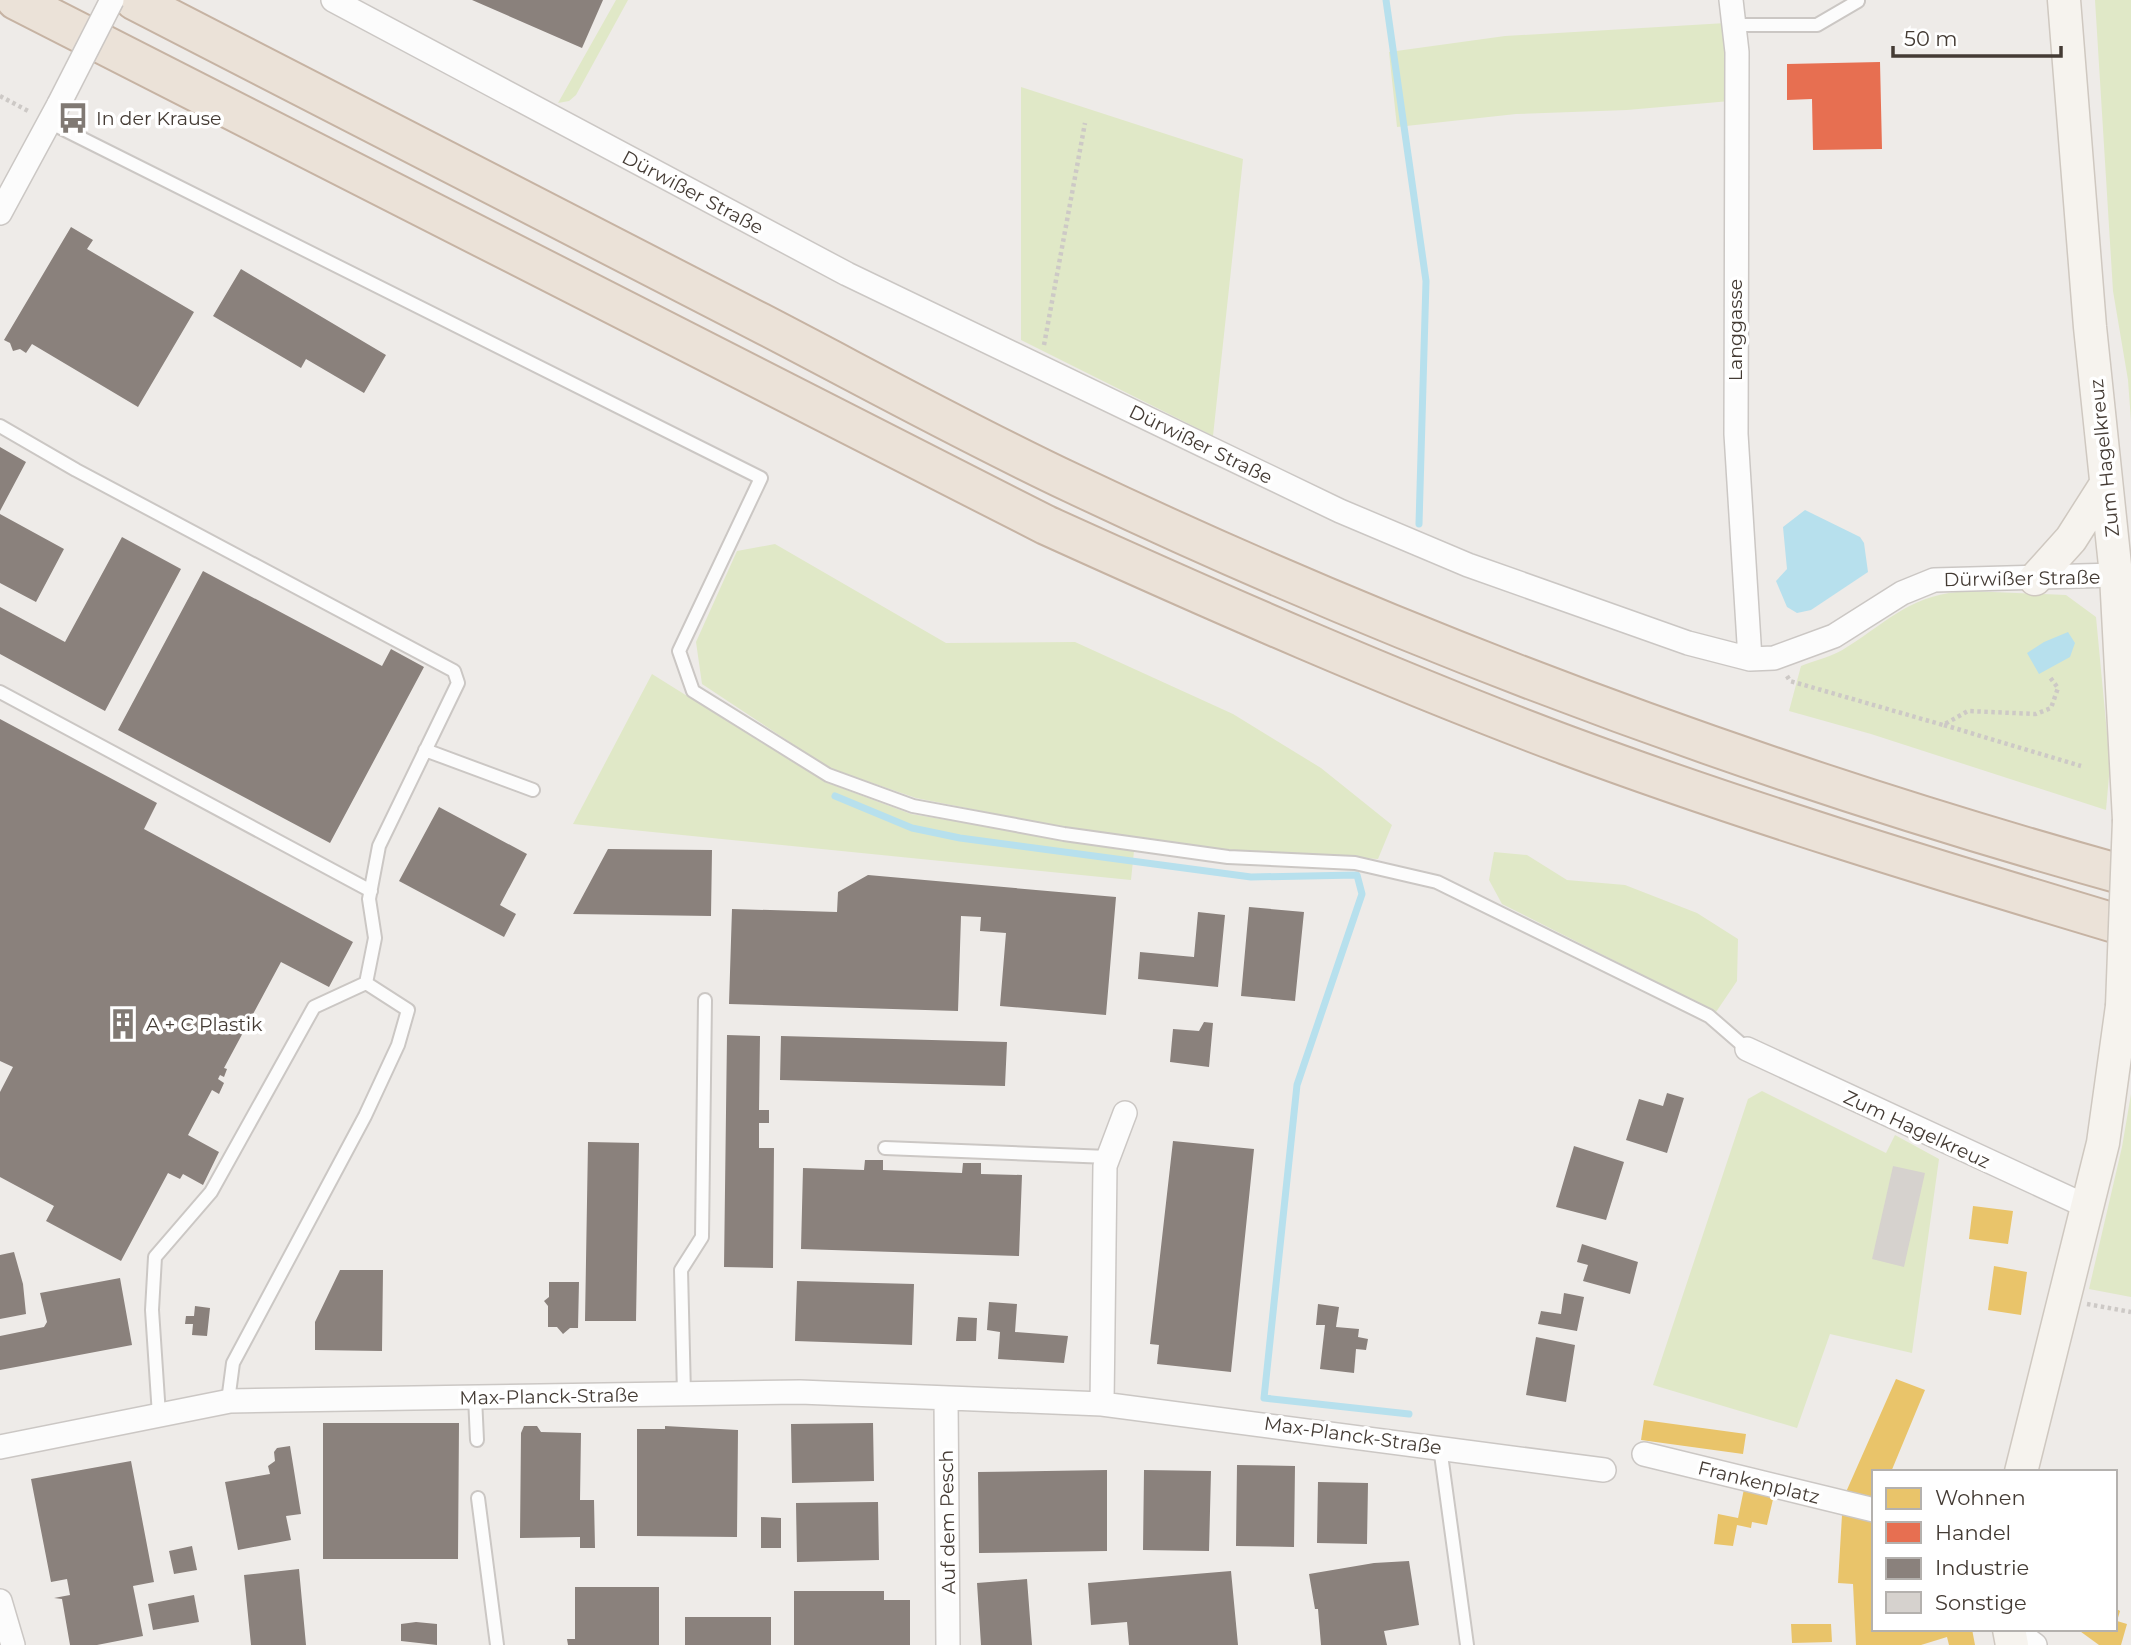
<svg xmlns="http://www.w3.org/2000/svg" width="2131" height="1645" font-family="Montserrat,sans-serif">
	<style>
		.green { fill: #e0e8c7 }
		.water { fill: #b7e0ed }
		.homes { fill: #e9c46a }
		.shops { fill: #e76f51 }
		.industry { fill: #8a817c }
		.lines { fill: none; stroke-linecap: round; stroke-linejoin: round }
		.stream { stroke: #b7e0ed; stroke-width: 7 }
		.building { fill: #d6d2ce }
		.lane-casing { stroke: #cbc7c4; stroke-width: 16 }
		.street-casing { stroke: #cbc7c4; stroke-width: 26 }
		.secondary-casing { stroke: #cfc8c0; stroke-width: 35 }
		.highway-casing { stroke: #c6b3a3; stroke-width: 42 }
		.path { stroke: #cdc9c6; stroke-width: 4.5; stroke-dasharray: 3.5 3.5; stroke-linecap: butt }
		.lane { stroke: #fcfcfc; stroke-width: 12 }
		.street { stroke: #fcfcfc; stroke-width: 23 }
		.secondary { stroke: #f6f3ee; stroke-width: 32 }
		.highway { stroke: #ebe2d8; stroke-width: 38 }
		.street-bridge-casing { stroke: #cbc7c4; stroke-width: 26; stroke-linecap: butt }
		.secondary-bridge-casing { stroke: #cfc8c0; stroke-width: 35; stroke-linecap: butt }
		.street-bridge { stroke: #fcfcfc; stroke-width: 23 }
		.secondary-bridge { stroke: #f6f3ee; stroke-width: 32 }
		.labels { text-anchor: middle; stroke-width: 7; stroke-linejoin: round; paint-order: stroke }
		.poi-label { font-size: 19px; fill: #443b34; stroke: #fff; text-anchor: start }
		.street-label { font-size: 19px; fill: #443b34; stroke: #fff }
	</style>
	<rect width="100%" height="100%" fill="#eeebe8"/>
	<path class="green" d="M 616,0 L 628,0 L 576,95 L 569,101 L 558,103 Z
		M 2095,0 L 2131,0 L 2131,421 L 2128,380 L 2113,291 Z
		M 1726,23 L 1730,101 L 1627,110 L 1516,114 L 1397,127 L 1389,52 L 1505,36 Z
		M 1021,87 L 1243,159 L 1213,436 L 1021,340 Z
		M 775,544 L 946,643 L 1075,642 L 1233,714 L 1321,768 L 1392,825 L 1378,859 L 1187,847 L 1062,827 L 916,798 L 829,768 L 702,684 L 696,642 L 737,551 Z
		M 1969,591 L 2066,595 L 2096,617 L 2110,765 L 2106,810 L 1871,734 L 1789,711 L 1801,666 C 1816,660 1834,656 1847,647 C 1893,618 1911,594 1969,591 Z
		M 652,674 L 825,782 L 911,814 L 1134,851 L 1131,880 L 573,824 Z
		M 1494,852 L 1527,855 L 1567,880 L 1625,885 L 1697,913 L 1738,939 L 1737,981 L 1716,1012 L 1502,904 L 1489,880 Z
		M 1762,1091 L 1886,1153 L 1895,1135 L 1939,1159 L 1912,1353 L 1830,1334 L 1797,1428 L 1653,1385 L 1748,1099 Z
		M 2131,1094 L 2131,1297 L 2089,1289 L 2122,1147 Z"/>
	<path class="water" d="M 1805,510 L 1860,537 L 1864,543 L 1868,572 L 1811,610 L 1797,613 L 1787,607 L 1776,581 L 1787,569 L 1783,527 Z
		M 2068,632 L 2075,643 L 2070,657 L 2039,674 L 2027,653 L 2044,642 Z"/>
	<path class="homes" d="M 1973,1206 L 2013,1211 L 2008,1244 L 1969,1239 Z
		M 1994,1266 L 2027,1272 L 2021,1315 L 1988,1310 Z
		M 1896,1379 L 1925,1390 L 1891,1472 L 1874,1472 L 1874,1498 L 1846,1492 Z
		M 1644,1420 L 1746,1434 L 1743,1454 L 1641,1440 Z
		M 1744,1489 L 1774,1495 L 1767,1525 L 1752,1522 L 1751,1528 L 1737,1525 L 1733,1546 L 1714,1544 L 1718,1514 L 1738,1518 Z
		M 1842,1515 L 1874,1518 L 1874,1629 L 1889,1629 L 1889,1632 L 1972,1629 L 1975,1645 L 1949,1645 L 1947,1637 L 1921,1645 L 1856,1645 L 1853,1584 L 1838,1583 Z
		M 2115,1608 L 2120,1611 L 2117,1621 L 2127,1624 L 2121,1645 L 2099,1645 L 2077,1629 L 2115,1629 Z
		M 1791,1624 L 1831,1624 L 1832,1642 L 1792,1643 Z"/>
	<path class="shops" d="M 1880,62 L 1882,149 L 1813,150 L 1812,99 L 1787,100 L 1787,64 Z"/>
	<path class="industry" d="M 472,0 L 603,0 L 582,48 Z
		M 71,227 L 93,240 L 87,249 L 194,312 L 138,407 L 32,344 L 26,353 L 20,349 L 13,351 L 10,343 L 4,340 Z
		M 241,269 L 386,355 L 364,393 L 306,359 L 301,368 L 213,316 Z
		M 0,447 L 26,462 L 0,511 Z
		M 0,514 L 64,549 L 36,602 L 0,583 Z
		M 122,537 L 181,569 L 105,711 L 0,654 L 0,607 L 65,642 Z
		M 203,571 L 382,666 L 391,649 L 424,667 L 330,843 L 118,730 Z
		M 0,719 L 157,803 L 144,829 L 353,942 L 329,987 L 281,962 L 224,1068 L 227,1069 L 224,1077 L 220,1075 L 218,1079 L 224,1083 L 219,1094 L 212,1090 L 188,1135 L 219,1152 L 203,1185 L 183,1174 L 180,1179 L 168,1173 L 121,1261 L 46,1221 L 54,1206 L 0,1177 L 0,1092 L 13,1067 L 0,1061 Z
		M 439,807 L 527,854 L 500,905 L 516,914 L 504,937 L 399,881 Z
		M 608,849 L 712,850 L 711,916 L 573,914 Z
		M 868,875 L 1116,897 L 1106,1015 L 1000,1006 L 1006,933 L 980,931 L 981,917 L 961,916 L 958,1011 L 729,1004 L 732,909 L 837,912 L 838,892 Z
		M 1249,907 L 1304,912 L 1295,1001 L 1241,996 Z
		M 1198,912 L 1225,915 L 1218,987 L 1138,979 L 1140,952 L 1194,957 Z
		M 1204,1022 L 1213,1023 L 1209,1067 L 1170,1062 L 1173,1029 L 1199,1031 Z
		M 727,1035 L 760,1036 L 759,1110 L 769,1110 L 769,1123 L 759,1123 L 759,1148 L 774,1148 L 773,1268 L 724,1267 Z
		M 781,1036 L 1007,1042 L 1005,1086 L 780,1080 Z
		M 1667,1093 L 1684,1098 L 1667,1153 L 1626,1140 L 1639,1099 L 1663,1106 Z
		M 1173,1141 L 1254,1149 L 1231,1372 L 1157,1364 L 1159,1345 L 1150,1344 Z
		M 588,1142 L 639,1143 L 636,1321 L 585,1321 Z
		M 1574,1146 L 1624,1162 L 1606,1220 L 1556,1207 Z
		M 865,1160 L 883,1160 L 883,1170 L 962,1173 L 963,1163 L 981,1163 L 981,1174 L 1022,1175 L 1019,1256 L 801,1249 L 803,1168 L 864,1170 Z
		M 1582,1244 L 1638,1262 L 1630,1294 L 1583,1281 L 1588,1265 L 1577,1262 Z
		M 14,1252 L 23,1284 L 26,1314 L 0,1319 L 0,1255 Z
		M 340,1270 L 383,1270 L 382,1351 L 315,1350 L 315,1322 Z
		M 120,1278 L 132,1345 L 0,1370 L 0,1336 L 44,1327 L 47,1322 L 40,1293 Z
		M 797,1281 L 914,1284 L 912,1345 L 795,1341 Z
		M 549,1282 L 579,1282 L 578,1328 L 570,1328 L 563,1334 L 557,1327 L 548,1327 L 548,1306 L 544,1301 L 549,1297 Z
		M 1564,1293 L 1584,1297 L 1577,1331 L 1538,1324 L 1541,1311 L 1561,1314 Z
		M 989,1302 L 1017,1304 L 1015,1332 L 1068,1336 L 1064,1363 L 998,1359 L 1000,1332 L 987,1330 Z
		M 1318,1304 L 1339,1307 L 1336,1327 L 1359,1329 L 1358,1337 L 1368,1339 L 1366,1350 L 1356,1349 L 1354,1373 L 1320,1369 L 1325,1325 L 1316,1325 Z
		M 195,1306 L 210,1308 L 207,1336 L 192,1335 L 193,1324 L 185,1324 L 186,1316 L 194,1316 Z
		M 958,1317 L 977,1318 L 976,1341 L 956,1341 Z
		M 1536,1337 L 1575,1345 L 1566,1402 L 1526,1395 Z
		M 323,1423 L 459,1423 L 458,1559 L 323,1559 Z
		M 873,1423 L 874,1481 L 792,1483 L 791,1424 Z
		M 524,1426 L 537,1426 L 541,1432 L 581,1433 L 580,1500 L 594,1500 L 595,1548 L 580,1548 L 580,1537 L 520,1538 L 521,1433 Z
		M 665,1426 L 738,1430 L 737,1537 L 637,1536 L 637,1429 L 665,1429 Z
		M 290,1446 L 301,1514 L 286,1516 L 291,1540 L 238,1550 L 225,1482 L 270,1474 L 268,1466 L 275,1461 L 274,1452 L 277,1448 Z
		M 131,1461 L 154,1582 L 133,1586 L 143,1636 L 97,1645 L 70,1645 L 62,1599 L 54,1598 L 70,1595 L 67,1579 L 51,1582 L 31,1479 Z
		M 1237,1465 L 1295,1466 L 1294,1547 L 1236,1546 Z
		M 1107,1470 L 1107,1551 L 979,1553 L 978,1472 Z
		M 1144,1470 L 1211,1471 L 1209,1551 L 1143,1550 Z
		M 1318,1482 L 1368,1483 L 1367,1544 L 1317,1543 Z
		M 878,1502 L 879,1560 L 797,1562 L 796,1503 Z
		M 761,1517 L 781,1518 L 781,1548 L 761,1548 Z
		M 192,1546 L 197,1570 L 174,1574 L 169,1551 Z
		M 1409,1561 L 1419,1625 L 1384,1631 L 1387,1645 L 1321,1645 L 1318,1609 L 1315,1609 L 1309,1574 L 1374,1563 Z
		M 299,1569 L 306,1645 L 251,1645 L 244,1575 Z
		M 1231,1571 L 1238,1645 L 1129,1645 L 1127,1622 L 1091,1625 L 1088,1583 Z
		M 1027,1579 L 1032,1645 L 981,1645 L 977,1583 Z
		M 575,1587 L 659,1587 L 659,1645 L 568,1645 L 567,1639 L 575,1639 Z
		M 794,1591 L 884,1591 L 884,1600 L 910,1600 L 910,1645 L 794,1645 Z
		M 194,1595 L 199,1622 L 153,1630 L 148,1604 Z
		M 685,1617 L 771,1617 L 771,1645 L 685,1645 Z
		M 416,1622 L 437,1624 L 437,1645 L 401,1641 L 401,1624 Z"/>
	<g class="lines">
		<path class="stream" d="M 1386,0 L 1426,281 L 1419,524
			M 835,796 L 912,828 L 960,838 L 1251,877 L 1357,875 L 1362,894 L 1297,1085 L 1264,1398 L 1409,1414"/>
	</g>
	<path class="building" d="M 1893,1166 L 1925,1173 L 1904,1267 L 1872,1259 Z"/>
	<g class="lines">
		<defs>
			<path id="lane" d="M 1736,25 L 1817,25 L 1858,1
				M 49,122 L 761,478 L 679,651 L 693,691 L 828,775 L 913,806 L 1064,834 L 1228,857 L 1355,863 L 1437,882 L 1709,1016 L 1747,1049
				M 0,426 L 76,470 L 454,671 L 458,683 L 379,846 L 369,899 L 375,938 L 366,983 L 314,1007 L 211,1192 L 155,1257 L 152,1310 L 159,1415
				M 0,692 L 371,891
				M 425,750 L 533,790
				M 885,1148 L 1108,1157
				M 684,1394 L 681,1270 L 702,1237 L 705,1000
				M 475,1397 L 477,1440
				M 228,1401 L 233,1363 L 365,1116 L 398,1045 L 408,1010 L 366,983
				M 1440,1447 L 1467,1645
				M 478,1498 L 497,1645"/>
			<path id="street" d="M 333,0 L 847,274 L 1340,511 L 1468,565 L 1688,643 L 1750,659 L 1774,658 L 1834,636 L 1902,593 L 1934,580 L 2116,575
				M 1731,0 L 1737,52 L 1736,434 L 1750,659
				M 0,213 L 59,104
				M 1747,1049 L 2088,1207
				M 946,1399 L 948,1645
				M 1102,1404 L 1105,1166 L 1125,1113
				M 0,1447 L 230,1401 L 800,1392 L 1102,1404 L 1604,1470
				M 1644,1454 L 1874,1510
				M 0,1601 L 13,1645
				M 2013,1629 L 2035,1645"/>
			<path id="secondary" d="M 2064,0 L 2090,327 L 2116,575 L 2129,820
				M 2035,579 L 2071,539 L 2106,484
				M 2021,1472 L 2103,1143 L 2122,1006
				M 2009,1629 L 2012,1645"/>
			<path id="highway" d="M 16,0 L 1046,525 C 1218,603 1390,679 1566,745 C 1752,814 1941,871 2131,928
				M 134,0 C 343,107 551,215 759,322 C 863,376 966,433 1072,483 C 1413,645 1767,776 2131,877"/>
		</defs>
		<use href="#lane" class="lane-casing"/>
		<use href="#street" class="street-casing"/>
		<use href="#secondary" class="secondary-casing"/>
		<use href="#highway" class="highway-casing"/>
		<path class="path" d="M 0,96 L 30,112
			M 1044,345 L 1085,123
			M 1787,676 L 1790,681 L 1943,725 L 1968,711 L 2036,714 L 2051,708 L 2058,688 L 2049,676
			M 1944,725 L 2081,766
			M 2087,1304 L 2131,1312"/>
		<use href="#lane" class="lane"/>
		<use href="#street" class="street"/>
		<use href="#secondary" class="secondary"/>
		<use href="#highway" class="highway"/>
		<defs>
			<path id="street-bridge" d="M 59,104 L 112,0"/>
			<path id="secondary-bridge" d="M 2122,1006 L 2129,820"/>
		</defs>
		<use href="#street-bridge" class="street-bridge-casing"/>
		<use href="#secondary-bridge" class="secondary-bridge-casing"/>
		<use href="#street-bridge" class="street-bridge"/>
		<use href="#secondary-bridge" class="secondary-bridge"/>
	</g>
	<defs>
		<symbol id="bus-bare" viewBox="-9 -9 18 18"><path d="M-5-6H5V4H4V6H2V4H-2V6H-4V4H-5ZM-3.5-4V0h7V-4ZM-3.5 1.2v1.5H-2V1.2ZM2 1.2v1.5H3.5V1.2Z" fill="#807973" stroke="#fff" stroke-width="2.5" paint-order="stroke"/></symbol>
		<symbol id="building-bare" viewBox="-9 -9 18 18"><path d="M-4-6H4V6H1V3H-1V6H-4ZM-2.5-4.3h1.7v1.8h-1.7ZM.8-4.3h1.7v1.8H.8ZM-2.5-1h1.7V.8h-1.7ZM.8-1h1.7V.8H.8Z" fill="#807973" stroke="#fff" stroke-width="2.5" paint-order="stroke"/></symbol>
	</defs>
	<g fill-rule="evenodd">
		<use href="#bus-bare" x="51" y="96" width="44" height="44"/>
		<use href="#building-bare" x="101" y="1002" width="44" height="44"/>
	</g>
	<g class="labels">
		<g class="poi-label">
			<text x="96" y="125">In der Krause</text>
			<text x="146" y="1031">A + C Plastik</text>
		</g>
		<g class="street-label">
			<text transform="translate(693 192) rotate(28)" y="7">Dürwißer Straße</text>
			<text transform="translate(1735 330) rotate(-90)" y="7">Langgasse</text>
			<text transform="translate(1201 444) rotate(26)" y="7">Dürwißer Straße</text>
			<text transform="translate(2104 458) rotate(-96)" y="7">Zum Hagelkreuz</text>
			<text transform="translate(2022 578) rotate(-1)" y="7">Dürwißer Straße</text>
			<text transform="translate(1917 1129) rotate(25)" y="7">Zum Hagelkreuz</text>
			<text transform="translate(549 1396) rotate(-1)" y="7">Max-Planck-Straße</text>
			<text transform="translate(1353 1435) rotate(8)" y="7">Max-Planck-Straße</text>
			<text transform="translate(1759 1482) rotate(14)" y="7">Frankenplatz</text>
			<text transform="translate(947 1522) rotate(-91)" y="7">Auf dem Pesch</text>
		</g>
	</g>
	<rect x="1872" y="1470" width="245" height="161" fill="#ffffff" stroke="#b4b1ae" stroke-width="2"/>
	<rect x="1886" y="1488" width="35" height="21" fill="#e9c46a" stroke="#b4b1ae" stroke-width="2"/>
	<text x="1935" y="1505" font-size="21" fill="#443b34">Wohnen</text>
	<rect x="1886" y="1522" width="35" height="21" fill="#e76f51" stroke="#b4b1ae" stroke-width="2"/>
	<text x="1935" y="1540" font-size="21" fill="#443b34">Handel</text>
	<rect x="1886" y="1558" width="35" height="21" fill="#8a817c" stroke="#b4b1ae" stroke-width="2"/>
	<text x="1935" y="1575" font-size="21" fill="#443b34">Industrie</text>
	<rect x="1886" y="1592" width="35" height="21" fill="#d6d2ce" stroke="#b4b1ae" stroke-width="2"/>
	<text x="1935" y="1610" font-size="21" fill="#443b34">Sonstige</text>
	<path d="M1893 46v10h168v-10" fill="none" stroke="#443b34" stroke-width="3.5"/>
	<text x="1904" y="46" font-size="21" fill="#443b34" stroke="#ffffff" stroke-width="5" paint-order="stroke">50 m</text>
</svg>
